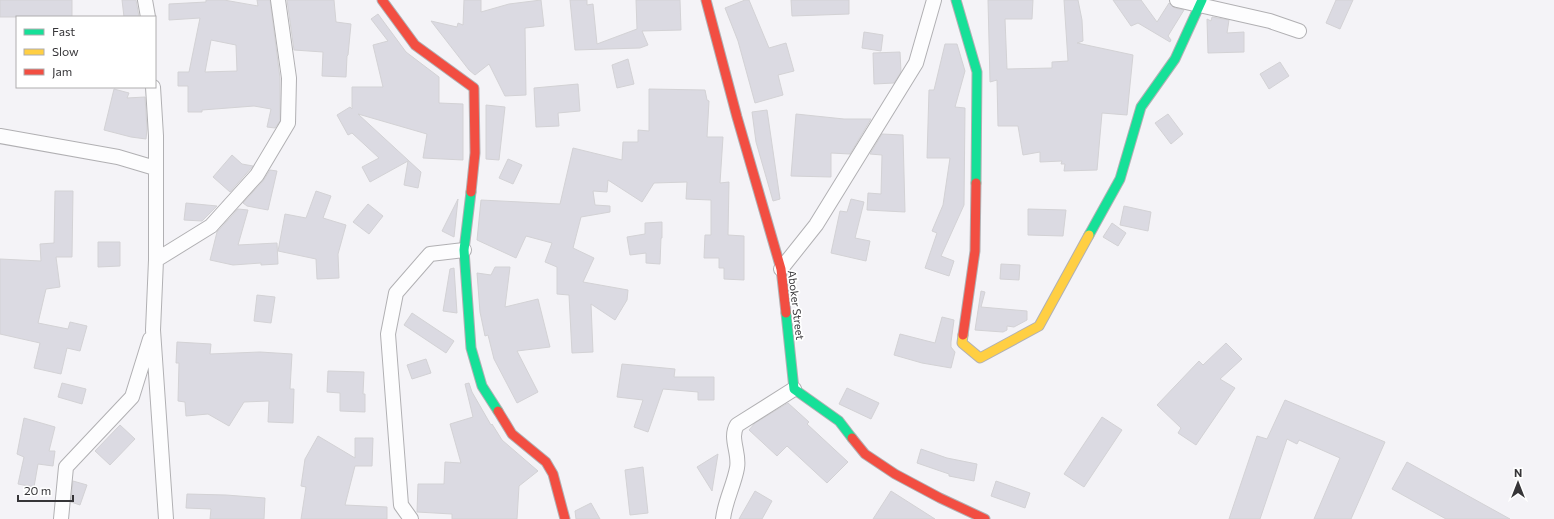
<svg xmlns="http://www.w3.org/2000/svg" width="1554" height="519" font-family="Commissioner,sans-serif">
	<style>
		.building { fill: #dbdae2; stroke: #d3d2d5; fill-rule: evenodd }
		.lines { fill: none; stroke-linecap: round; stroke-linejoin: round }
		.street-casing { stroke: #b1b0b3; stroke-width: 16 }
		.fast-casing { stroke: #b1b0b3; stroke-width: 11 }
		.slow-casing { stroke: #b1b0b3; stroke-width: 11 }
		.jam-casing { stroke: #b1b0b3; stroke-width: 11 }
		.street { stroke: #fdfdfe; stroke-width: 14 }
		.fast { stroke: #16e098; stroke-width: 9 }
		.slow { stroke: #ffcf43; stroke-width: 9 }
		.jam { stroke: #f24e42; stroke-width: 9 }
		.labels { text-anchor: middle; stroke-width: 3.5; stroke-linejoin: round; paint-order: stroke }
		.street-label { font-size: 11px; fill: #363538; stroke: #fff }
	</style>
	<rect width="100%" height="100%" fill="#f4f3f7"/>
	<path class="building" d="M 0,0 L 72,0 L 72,17 L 0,17 Z
		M 122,0 L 136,0 L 139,17 L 124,17 Z
		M 206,0 L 224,0 L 258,6 L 257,0 L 270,0 L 280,78 L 280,121 L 275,128 L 267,127 L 271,109 L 254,106 L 202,110 L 202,112 L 188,112 L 188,86 L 178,86 L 178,72 L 189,72 L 200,18 L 169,20 L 169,4 L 206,2 ZM 211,40 L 236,45 L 237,71 L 205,72 Z
		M 287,0 L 334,0 L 336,22 L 351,24 L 348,55 L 347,56 L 346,77 L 322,76 L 323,52 L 294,50 Z
		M 464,0 L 481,0 L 481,12 L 509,4 L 541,0 L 544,26 L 525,28 L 526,95 L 505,96 L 489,64 L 475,75 L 469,70 L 431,21 L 457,27 L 458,23 L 463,25 Z
		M 570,0 L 587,0 L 587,5 L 593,4 L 597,44 L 637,29 L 636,0 L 680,0 L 681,30 L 642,31 L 648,45 L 640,48 L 575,50 Z
		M 745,0 L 749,0 L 769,48 L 786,43 L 794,71 L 778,75 L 783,95 L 755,103 L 738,41 L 725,8 Z
		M 791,0 L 849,0 L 849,14 L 792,16 Z
		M 988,0 L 1033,0 L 1032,19 L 1005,19 L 1007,69 L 1052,68 L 1052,62 L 1068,61 L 1064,0 L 1078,0 L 1082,20 L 1083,41 L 1077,43 L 1133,55 L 1127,115 L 1102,113 L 1097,170 L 1064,171 L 1065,164 L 1061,164 L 1062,161 L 1040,162 L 1040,152 L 1023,155 L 1018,126 L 998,126 L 997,80 L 990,82 Z
		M 1113,0 L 1141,0 L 1157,22 L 1169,3 L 1175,8 L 1184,10 L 1168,36 L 1171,40 L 1170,42 L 1138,23 L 1131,26 Z
		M 1336,0 L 1353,0 L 1340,29 L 1326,23 Z
		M 378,14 L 406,52 L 439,77 L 439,103 L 463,104 L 463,160 L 423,158 L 427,134 L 358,114 L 421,172 L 418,188 L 404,185 L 408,161 L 370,182 L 362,167 L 379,158 L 352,133 L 348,135 L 337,115 L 350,107 L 352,109 L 352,87 L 383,87 L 373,45 L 388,41 L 371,19 Z
		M 1212,17 L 1229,20 L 1227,33 L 1244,32 L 1244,52 L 1208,53 L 1207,19 L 1211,21 Z
		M 864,32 L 883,35 L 881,51 L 862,48 Z
		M 945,44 L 957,44 L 965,71 L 955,107 L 965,108 L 964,205 L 941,256 L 954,261 L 949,276 L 925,268 L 937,233 L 932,231 L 943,205 L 950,158 L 927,158 L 929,90 L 934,90 Z
		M 900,52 L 901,72 L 894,83 L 874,84 L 873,53 Z
		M 628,59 L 634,84 L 617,88 L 612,65 Z
		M 1280,62 L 1289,76 L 1269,89 L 1260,74 Z
		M 578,84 L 580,111 L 558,113 L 559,126 L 536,127 L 534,88 Z
		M 114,89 L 129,93 L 127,98 L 145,97 L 147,129 L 146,139 L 131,137 L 104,130 Z
		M 649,89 L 705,90 L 707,100 L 709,101 L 707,137 L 723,137 L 720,183 L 729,182 L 728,235 L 744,236 L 744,280 L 724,279 L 724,268 L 719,268 L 719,258 L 704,258 L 705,235 L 711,235 L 711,200 L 686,199 L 687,182 L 654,183 L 642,202 L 608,180 L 607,192 L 593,191 L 595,205 L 610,206 L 610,212 L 581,217 L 573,248 L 594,258 L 583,282 L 628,290 L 627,300 L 615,320 L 591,304 L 593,352 L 572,353 L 569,295 L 557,294 L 557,267 L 545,262 L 552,243 L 526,236 L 516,258 L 477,240 L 481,200 L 560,204 L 573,148 L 622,160 L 623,142 L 638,142 L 638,130 L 649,131 Z
		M 486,105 L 505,107 L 499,160 L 486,159 Z
		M 767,110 L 780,199 L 773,201 L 756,142 L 752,112 Z
		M 796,114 L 844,119 L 871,119 L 850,154 L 831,153 L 831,177 L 791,176 Z
		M 1168,114 L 1183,134 L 1171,144 L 1155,123 Z
		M 882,134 L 903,135 L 905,212 L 867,210 L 868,193 L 881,194 L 882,155 L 870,154 Z
		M 232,155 L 242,164 L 253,166 L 230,192 L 213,177 Z
		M 508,159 L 522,165 L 513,184 L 499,178 Z
		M 270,170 L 277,171 L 268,210 L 247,206 L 243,203 L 263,181 Z
		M 55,191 L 73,191 L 72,257 L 56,257 L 60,287 L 46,289 L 38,323 L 68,329 L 70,322 L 87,326 L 80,351 L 67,348 L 61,374 L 34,368 L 40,343 L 0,334 L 0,259 L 41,261 L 40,244 L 54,243 Z
		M 316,191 L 331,196 L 323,218 L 346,225 L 338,254 L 339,278 L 317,279 L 316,259 L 278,251 L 285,214 L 306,218 Z
		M 458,199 L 454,237 L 442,231 Z
		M 851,199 L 864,202 L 855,238 L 870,241 L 866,261 L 831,253 L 840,211 L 847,212 Z
		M 186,203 L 217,206 L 202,221 L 184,220 Z
		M 368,204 L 383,216 L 369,234 L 353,222 Z
		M 1124,206 L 1151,212 L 1148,231 L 1120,225 Z
		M 238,209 L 248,210 L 238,245 L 277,243 L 278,264 L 261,265 L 261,263 L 233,265 L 210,260 L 217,232 Z
		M 1028,209 L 1066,210 L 1063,236 L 1028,235 Z
		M 662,222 L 662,238 L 661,238 L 660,264 L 646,263 L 646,253 L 630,255 L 627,237 L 645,234 L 645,223 Z
		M 1112,223 L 1126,233 L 1118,246 L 1103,237 Z
		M 98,242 L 120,242 L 120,266 L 98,267 Z
		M 1001,264 L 1020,265 L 1019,280 L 1000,279 Z
		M 495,267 L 510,267 L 505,307 L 538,299 L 550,347 L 517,351 L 538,392 L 517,403 L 494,359 L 488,335 L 485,336 L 480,312 L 477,273 L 491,275 Z
		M 454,268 L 457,313 L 443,311 L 450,269 Z
		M 981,291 L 985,292 L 981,307 L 1027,311 L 1027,320 L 1014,327 L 1007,326 L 1007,330 L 1003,332 L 975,330 Z
		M 257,295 L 275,297 L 271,323 L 254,321 Z
		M 412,313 L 454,341 L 446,353 L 404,325 Z
		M 942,317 L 954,320 L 951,342 L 951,347 L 955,352 L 951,368 L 922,363 L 894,355 L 900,334 L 935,343 Z
		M 177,342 L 211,344 L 210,354 L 260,352 L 292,354 L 290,389 L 294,389 L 293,423 L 268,422 L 269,401 L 244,402 L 229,426 L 208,414 L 186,416 L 185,402 L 178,401 L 179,363 L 176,363 Z
		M 1226,343 L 1242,359 L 1220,379 L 1235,388 L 1196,445 L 1178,433 L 1181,428 L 1157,405 L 1199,361 L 1203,365 Z
		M 426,359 L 431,373 L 412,379 L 407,365 Z
		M 622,364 L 675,369 L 674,377 L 714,377 L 714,400 L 698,400 L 698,392 L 663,389 L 648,432 L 634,427 L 643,400 L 617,397 Z
		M 328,371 L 364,372 L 363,394 L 365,394 L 365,412 L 340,411 L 340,393 L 327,392 Z
		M 62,383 L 86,389 L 82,404 L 58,397 Z
		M 469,383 L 472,392 L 491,425 L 492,424 L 502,440 L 538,471 L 519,486 L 517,519 L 452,519 L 452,514 L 417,512 L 418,484 L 444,484 L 445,462 L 461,463 L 450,424 L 473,417 L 465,384 Z
		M 847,388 L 879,403 L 871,419 L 839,404 Z
		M 1285,400 L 1385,442 L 1351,519 L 1314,519 L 1340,458 L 1299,440 L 1297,444 L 1287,439 L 1260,519 L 1229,519 L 1257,436 L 1267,439 Z
		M 788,403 L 809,422 L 807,424 L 848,462 L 827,483 L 787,446 L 777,456 L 749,430 L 755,423 Z
		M 1102,417 L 1122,430 L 1084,487 L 1064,474 Z
		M 24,418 L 55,427 L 49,451 L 55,451 L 53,466 L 38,464 L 34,487 L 18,484 L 24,457 L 17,454 Z
		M 120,425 L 135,439 L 110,465 L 95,451 Z
		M 318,436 L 355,458 L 355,438 L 373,438 L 372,466 L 355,466 L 345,505 L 387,507 L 387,519 L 301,519 L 306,487 L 301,486 L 305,459 Z
		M 921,449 L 947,458 L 977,464 L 974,481 L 949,476 L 949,474 L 917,463 Z
		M 718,454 L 712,491 L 697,467 Z
		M 1407,462 L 1510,519 L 1446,519 L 1392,489 Z
		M 643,467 L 648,513 L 630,515 L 625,470 Z
		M 73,481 L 87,485 L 80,505 L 71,502 Z
		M 996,481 L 1030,493 L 1025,508 L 991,496 Z
		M 755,491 L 772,501 L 762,519 L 739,519 Z
		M 891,491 L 935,519 L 873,519 Z
		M 187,494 L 226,495 L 265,498 L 264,519 L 210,519 L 211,509 L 186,508 Z
		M 591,503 L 600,519 L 576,519 L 575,511 Z"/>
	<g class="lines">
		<defs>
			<path id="street" d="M 145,0 L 148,17
				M 1177,0 L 1270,21 L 1299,31
				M 153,87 L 156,136 L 156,260 L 153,330 L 166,519
				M 0,136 L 118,157 L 155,168
				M 156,260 L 211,226 L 257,175 L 288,123 L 289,78 L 278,0
				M 781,269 L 816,225 L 916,63 L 934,0
				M 61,519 L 66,467 L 132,397 L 150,339
				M 411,519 L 401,505 L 388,334 L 396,293 L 430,254 L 464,250
				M 723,519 C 725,501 734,485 737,468 C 740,453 729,438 737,425 L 794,389"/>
			<path id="fast" d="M 956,0 L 977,72 L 976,183
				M 471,192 L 464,250 L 471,348 L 482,386 L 498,411
				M 1089,235 L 1120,179 L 1141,107 L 1175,59 L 1202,0
				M 786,313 L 794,389 L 839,421 L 852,438"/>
			<path id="slow" d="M 963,335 L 962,343 L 980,358 L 1039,326 L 1089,235"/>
			<path id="jam" d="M 382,0 L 415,45 L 474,88 L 475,153 L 471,192
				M 706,0 L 737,117 L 781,269 L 786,313
				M 963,335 L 975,251 L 976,183
				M 498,411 L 512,434 L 546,462 L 553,474 L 565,519
				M 852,438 L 865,454 L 895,474 L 940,498 L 985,519"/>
		</defs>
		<use href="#street" class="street-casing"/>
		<use href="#fast" class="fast-casing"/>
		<use href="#slow" class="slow-casing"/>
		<use href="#jam" class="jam-casing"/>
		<use href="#street" class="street"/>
		<use href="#fast" class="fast"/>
		<use href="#slow" class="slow"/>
		<use href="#jam" class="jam"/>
	</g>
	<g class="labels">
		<g class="street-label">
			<text transform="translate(796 305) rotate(83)" y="4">Aboker Street</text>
		</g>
	</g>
	<rect x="16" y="16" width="140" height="72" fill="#ffffff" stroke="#afaeaf"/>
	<rect x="24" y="29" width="20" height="6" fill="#16e098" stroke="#afaeaf"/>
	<text x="52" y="36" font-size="12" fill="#363538">Fast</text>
	<rect x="24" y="49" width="20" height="6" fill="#ffcf43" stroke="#afaeaf"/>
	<text x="52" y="56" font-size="12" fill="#363538">Slow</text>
	<rect x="24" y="69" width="20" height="6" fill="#f24e42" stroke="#afaeaf"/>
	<text x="52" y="76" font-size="12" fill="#363538">Jam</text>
	<g transform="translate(1518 483)" stroke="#ffffff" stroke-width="3" paint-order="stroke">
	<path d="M0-3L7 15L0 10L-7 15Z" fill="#363538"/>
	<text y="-6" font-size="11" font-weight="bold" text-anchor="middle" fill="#363538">N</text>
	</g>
	<path d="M18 495v6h55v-6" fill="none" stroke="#363538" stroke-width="2"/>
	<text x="24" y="495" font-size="12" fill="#363538" stroke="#ffffff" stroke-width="3" paint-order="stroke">20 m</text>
</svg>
